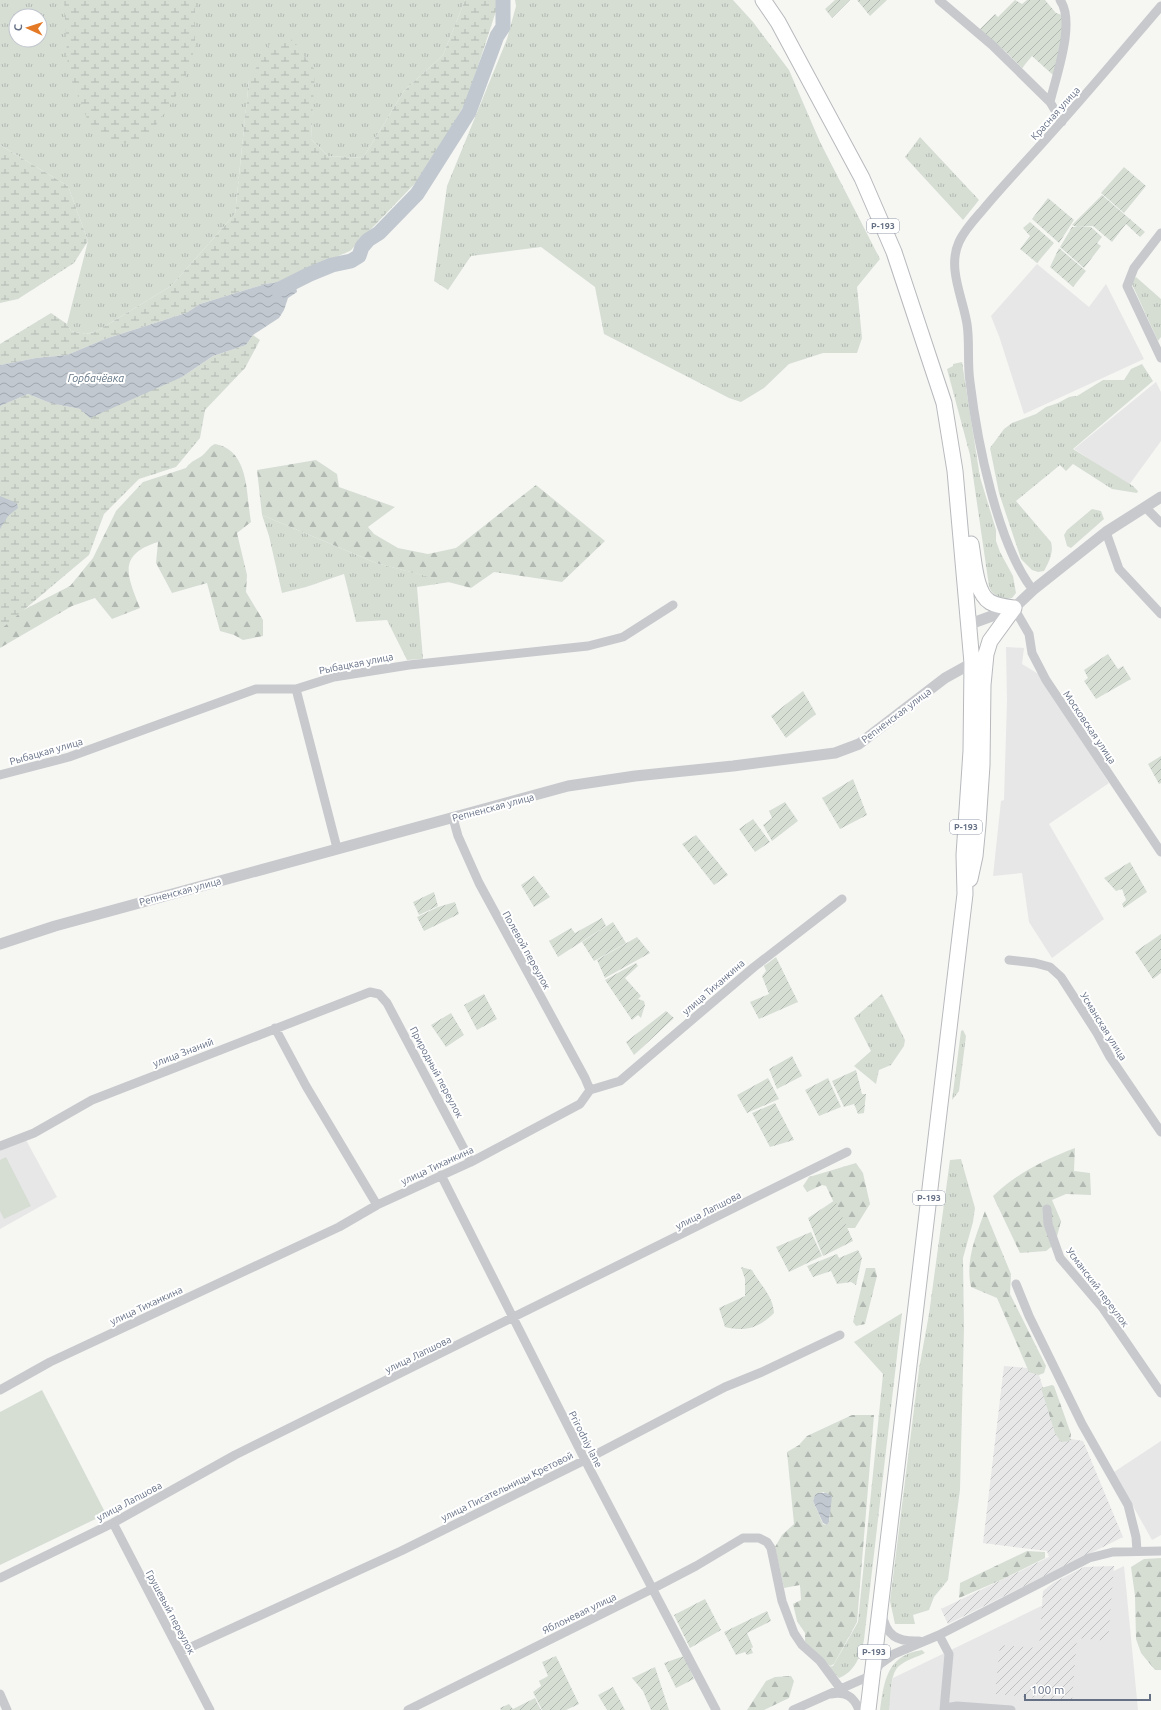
<svg xmlns="http://www.w3.org/2000/svg" width="1161" height="1710" font-family="Ubuntu,sans-serif">
	<style>
		.built { fill: #e7e7e7 }
		.industrial { fill: url(#industrial-furrows) }
		.grass { fill: url(#grass-tufts); fill-rule: evenodd }
		.forest { fill: url(#forest-firs); fill-rule: evenodd }
		.wetland { fill: url(#wetland-marsh) }
		.garden { fill: url(#garden-furrows) }
		.pitch { fill: #d6ded4 }
		.water { fill: url(#water-waves) }
		.lines { fill: none; stroke-linecap: round; stroke-linejoin: round }
		.river { stroke: #c1c8cf; stroke-width: 15 }
		.trunk-casing { stroke: #b7b9bd; stroke-width: 17 }
		.minor { stroke: #c7c9cd; stroke-width: 9 }
		.tertiary { stroke: #c7c9cd; stroke-width: 11 }
		.trunk { stroke: #fff; stroke-width: 15 }
		.labels { text-anchor: middle; stroke-width: 4; stroke-linejoin: round; paint-order: stroke }
		.shield { fill: #fff; stroke: #939baa; stroke-width: 1 }
		.shield-label { font-size: 9px; font-weight: bold; fill: #657085 }
		.street-label { font-size: 10px; fill: #657085; stroke: #fff }
		.water-label { font-size: 11px; font-style: italic; fill: #667888; stroke: #fff }
	</style>
	<defs>
		<pattern id="industrial-furrows" width="10" height="10" patternUnits="userSpaceOnUse"><rect width="10" height="10" fill="#e7e7e7"/><path d="M-1 1l2-2M0 10L10 0M9 11l2-2" fill="none" stroke="#bfc0c1"/></pattern>
		<pattern id="grass-tufts" width="24" height="20" patternUnits="userSpaceOnUse"><rect width="24" height="20" fill="#d6ded4"/><path d="M3 7l-1-3M5 7V3M7 7l1-3M15 17l-1-3M17 17v-4M19 17l1-3" fill="none" stroke="#b1b8b2"/></pattern>
		<pattern id="forest-firs" width="22" height="20" patternUnits="userSpaceOnUse"><rect width="22" height="20" fill="#d6ded4"/><path d="M5 1l3.5 6h-7zM16 11l3.5 6h-7z" fill="#b1b8b2"/></pattern>
		<pattern id="wetland-marsh" width="20" height="14" patternUnits="userSpaceOnUse"><rect width="20" height="14" fill="#d6ded4"/><path d="M1 5h8M5 5V1M11 12h8M15 12V8" fill="none" stroke="#b1b8b2"/></pattern>
		<pattern id="garden-furrows" width="10" height="10" patternUnits="userSpaceOnUse"><rect width="10" height="10" fill="#d6ded4"/><path d="M-1 1l2-2M0 10L10 0M9 11l2-2" fill="none" stroke="#b1b8b2"/></pattern>
		<pattern id="water-waves" width="16" height="10" patternUnits="userSpaceOnUse"><rect width="16" height="10" fill="#c1c8cf"/><path d="M0 5q4-4 8 0t8 0" fill="none" stroke="#a0a7ae"/></pattern>
	</defs>
	<rect width="100%" height="100%" fill="#f6f7f3"/>
	<path class="built" d="M 1037,264 L 1089,307 L 1106,284 L 1144,359 L 1024,414 L 999,336 L 991,316 Z
		M 1156,382 L 1161,392 L 1161,441 L 1129,485 L 1074,449 Z
		M 1006,647 L 1024,648 L 1022,664 L 1040,675 L 1109,783 L 1049,824 L 1104,919 L 1052,958 L 1029,922 L 1022,873 L 993,876 L 1001,801 L 1004,800 L 1007,701 Z
		M 26,1140 L 57,1197 L 0,1229 L 0,1150 Z
		M 1161,1441 L 1161,1535 L 1152,1540 L 1114,1472 Z
		M 1124,1566 L 1138,1710 L 882,1710 L 893,1678 Z"/>
	<path class="industrial" d="M 1004,1366 L 1037,1369 L 1059,1437 L 1083,1441 L 1123,1537 L 948,1624 L 941,1609 L 1049,1557 L 1047,1551 L 983,1543 Z
		M 1114,1566 L 1108,1641 L 1077,1638 L 1072,1701 L 995,1694 L 1000,1645 L 1039,1648 L 1043,1591 L 1053,1583 L 1084,1567 Z"/>
	<path class="grass" d="M 0,0 L 64,0 L 65,6 L 195,48 L 195,0 L 465,0 L 443,55 L 404,91 L 363,158 L 328,156 L 311,139 L 314,70 L 249,80 L 235,214 L 171,286 L 97,331 L 86,334 L 71,331 L 67,324 L 88,241 L 68,186 L 0,145 ZM 16,16 L 40,16 L 40,40 L 16,40 Z
		M 515,0 L 733,0 L 753,22 L 789,70 L 820,142 L 880,259 L 857,287 L 862,338 L 857,353 L 823,353 L 789,364 L 764,388 L 741,402 L 729,398 L 604,334 L 595,287 L 541,247 L 471,256 L 448,290 L 434,281 L 447,186 L 507,39 L 516,6 Z
		M 920,137 L 979,200 L 963,220 L 905,157 Z
		M 1136,277 L 1161,299 L 1161,337 L 1158,341 L 1131,282 Z
		M 962,362 L 980,477 L 996,530 L 996,541 L 1000,552 L 1013,576 L 1016,593 L 1012,598 C 1002,599 992,597 989,586 L 970,455 L 947,369 L 953,366 L 953,364 Z
		M 1142,364 L 1153,381 L 1073,449 L 1133,486 L 1138,491 L 1137,493 L 1112,489 L 1073,464 L 1066,471 L 1060,465 L 1016,501 L 1051,542 C 1054,552 1049,562 1044,571 L 1038,572 L 1032,570 L 1021,559 L 999,493 L 990,448 L 1004,429 L 1012,423 L 1036,414 L 1046,407 L 1058,403 L 1069,397 L 1077,396 L 1103,380 L 1124,380 L 1131,369 Z
		M 1092,509 L 1101,511 L 1104,519 L 1071,548 L 1067,546 L 1064,535 L 1067,530 Z
		M 262,515 L 376,563 L 450,582 L 417,587 L 423,659 L 407,660 L 387,620 L 356,622 L 344,574 L 306,587 L 282,593 L 269,536 Z
		M 882,994 L 905,1040 L 904,1046 L 891,1065 L 879,1070 L 876,1084 L 854,1066 L 871,1051 L 854,1018 Z
		M 963,1030 L 966,1036 L 959,1091 L 952,1100 L 961,1031 Z
		M 961,1159 L 975,1208 L 973,1222 L 963,1258 L 964,1328 L 960,1490 L 948,1580 L 934,1597 L 929,1610 L 913,1615 L 915,1624 L 895,1624 L 890,1601 L 919,1369 L 929,1314 L 950,1160 Z
		M 902,1313 L 864,1640 C 861,1655 855,1672 839,1678 L 828,1667 L 833,1666 L 858,1622 L 883,1374 L 854,1342 Z
		M 922,1650 L 925,1653 C 917,1657 906,1660 899,1666 C 889,1675 891,1698 889,1710 L 880,1710 C 884,1681 887,1655 922,1650 Z"/>
	<path class="forest" d="M 215,444 C 250,450 246,495 251,522 L 237,533 L 247,575 L 246,592 L 263,620 L 263,636 L 243,640 L 234,635 L 220,631 L 207,583 L 172,593 L 156,563 L 158,542 C 116,555 128,577 140,608 L 112,619 L 95,598 L 72,606 L 0,648 L 0,622 L 70,586 L 93,558 L 116,511 L 143,482 L 186,468 C 191,460 200,459 205,453 C 209,449 209,447 215,444 Z
		M 316,460 L 337,474 L 339,487 L 395,507 L 368,527 L 374,534 L 398,548 L 428,554 L 456,548 L 536,485 L 605,541 L 562,582 L 494,572 L 471,588 L 376,563 L 262,515 L 257,470 Z
		M 1075,1148 L 1074,1171 L 1090,1173 L 1091,1195 L 1066,1194 L 1052,1200 L 1061,1221 L 1055,1244 L 1046,1251 L 1020,1253 L 993,1196 C 1019,1172 1042,1161 1075,1148 Z
		M 856,1163 L 863,1173 L 870,1204 L 855,1228 L 846,1228 L 826,1186 L 822,1185 L 807,1192 L 803,1186 L 809,1177 Z
		M 985,1211 L 1011,1274 L 1010,1294 L 1046,1366 L 1044,1373 L 1039,1375 L 1029,1372 L 997,1298 L 971,1287 C 965,1261 976,1235 985,1211 Z
		M 866,1268 L 875,1268 L 877,1276 L 865,1324 L 856,1326 L 853,1322 Z
		M 1052,1385 L 1054,1386 L 1071,1434 L 1070,1441 L 1061,1442 L 1055,1433 L 1041,1388 Z
		M 852,1415 L 874,1415 L 857,1622 L 834,1664 L 830,1666 L 816,1654 L 805,1642 L 805,1633 L 797,1621 L 793,1604 L 801,1600 L 800,1585 L 784,1588 L 775,1547 L 782,1535 L 794,1524 L 787,1452 L 799,1445 L 807,1436 ZM 824,1492 C 828,1502 834,1516 827,1525 L 823,1524 L 813,1501 L 815,1495 Z
		M 1027,1551 L 1045,1552 L 1045,1558 L 1001,1580 L 959,1598 L 960,1583 Z
		M 1161,1558 L 1161,1670 L 1155,1670 L 1141,1653 L 1136,1639 L 1135,1596 L 1131,1567 L 1144,1559 Z
		M 791,1676 L 794,1681 L 789,1698 L 764,1710 L 747,1710 L 766,1681 L 775,1677 Z"/>
	<path class="wetland" d="M 64,0 L 195,0 L 195,48 L 182,87 L 146,140 L 112,145 L 92,131 L 68,72 Z
		M 465,0 L 496,0 L 497,8 L 467,100 L 425,173 L 350,251 L 278,282 L 265,284 L 200,304 L 186,313 L 105,339 L 67,355 L 36,358 L 0,365 L 0,344 L 51,313 L 67,324 L 71,331 L 87,334 L 97,331 L 171,286 L 235,214 L 249,80 L 271,42 L 291,39 L 315,70 L 311,139 L 328,156 L 363,158 L 404,91 L 443,55 Z
		M 0,145 L 68,186 L 88,241 L 74,263 L 18,299 L 0,303 Z
		M 253,335 L 260,340 L 245,368 L 205,410 L 200,438 L 176,467 L 139,479 L 104,514 L 89,555 L 0,630 L 0,406 L 28,394 L 50,403 L 80,409 L 182,377 L 213,356 L 246,345 Z"/>
	<path class="garden" d="M 835,0 L 850,0 L 832,18 L 825,9 Z
		M 857,0 L 887,0 L 870,16 Z
		M 1015,0 L 1022,4 L 1027,0 L 1045,0 L 1056,13 L 1062,15 L 1062,35 L 1054,76 L 1032,56 L 1022,68 L 1005,51 L 979,30 L 995,14 L 998,17 Z
		M 1124,167 L 1146,186 L 1124,213 L 1101,193 Z
		M 1102,195 L 1145,232 L 1140,237 L 1126,224 L 1112,242 L 1093,226 L 1077,227 L 1072,225 Z
		M 1048,198 L 1074,220 L 1059,243 L 1032,219 Z
		M 1030,222 L 1054,243 L 1037,263 L 1020,249 L 1030,236 L 1023,228 Z
		M 1072,227 L 1091,227 L 1102,237 L 1097,243 L 1101,246 L 1084,268 L 1060,247 Z
		M 1059,248 L 1086,271 L 1073,287 L 1050,267 Z
		M 1108,654 L 1118,669 L 1123,666 L 1131,679 L 1096,699 L 1084,681 L 1088,678 L 1084,670 Z
		M 803,691 L 816,714 L 786,738 L 771,716 Z
		M 1161,756 L 1161,783 L 1159,784 L 1148,764 Z
		M 853,779 L 867,815 L 840,829 L 822,798 Z
		M 785,802 L 798,821 L 772,841 L 763,825 L 772,818 L 769,811 Z
		M 753,819 L 770,842 L 755,852 L 739,829 Z
		M 696,835 L 728,875 L 714,885 L 682,844 Z
		M 1130,862 L 1147,892 L 1124,908 L 1122,904 L 1126,900 L 1122,889 L 1116,891 L 1104,878 Z
		M 534,876 L 550,897 L 534,907 L 521,885 Z
		M 434,892 L 438,906 L 419,915 L 413,902 Z
		M 455,902 L 459,914 L 424,931 L 417,917 L 438,907 Z
		M 602,918 L 606,926 L 558,957 L 549,941 L 571,928 L 575,933 Z
		M 613,922 L 626,943 L 594,961 L 582,942 Z
		M 1161,934 L 1161,973 L 1153,979 L 1135,952 Z
		M 637,937 L 650,953 L 605,978 L 597,960 Z
		M 776,957 L 798,1002 L 759,1019 L 750,1002 L 769,994 L 762,976 L 766,971 L 764,966 Z
		M 636,963 L 638,966 L 625,978 L 641,996 L 638,999 L 644,1001 L 645,1005 L 641,1018 L 638,1015 L 632,1020 L 605,980 Z
		M 484,994 L 497,1019 L 477,1030 L 464,1005 Z
		M 666,1011 L 674,1018 L 634,1055 L 626,1042 Z
		M 451,1013 L 464,1035 L 446,1047 L 431,1025 Z
		M 792,1056 L 802,1076 L 777,1089 L 769,1069 Z
		M 856,1070 L 862,1094 L 866,1094 L 864,1113 L 858,1114 L 854,1104 L 844,1107 L 832,1081 Z
		M 768,1078 L 779,1099 L 747,1113 L 737,1095 Z
		M 828,1078 L 841,1107 L 819,1116 L 805,1090 Z
		M 775,1103 L 794,1140 L 770,1147 L 752,1113 Z
		M 835,1200 L 853,1241 L 823,1256 L 808,1218 Z
		M 811,1232 L 822,1256 L 789,1272 L 776,1247 Z
		M 858,1250 L 862,1258 L 856,1285 L 851,1282 L 837,1284 L 831,1271 L 813,1277 L 807,1266 L 837,1254 L 839,1258 Z
		M 741,1267 L 752,1270 C 760,1285 773,1295 774,1313 C 759,1328 746,1332 725,1327 L 719,1308 L 745,1296 L 745,1279 Z
		M 705,1599 L 721,1630 L 690,1648 L 674,1615 Z
		M 767,1611 L 771,1621 L 747,1633 L 753,1647 L 751,1648 L 753,1653 L 747,1655 L 745,1652 L 736,1655 L 724,1632 Z
		M 556,1656 L 579,1704 L 566,1710 L 542,1710 L 533,1692 L 541,1686 L 539,1681 L 548,1676 L 542,1662 Z
		M 684,1656 L 694,1679 L 676,1688 L 664,1663 Z
		M 655,1667 L 669,1710 L 651,1710 L 643,1691 L 632,1678 Z
		M 613,1687 L 625,1710 L 607,1710 L 598,1695 Z
		M 535,1698 L 541,1710 L 501,1710 L 500,1708 L 509,1704 L 513,1709 Z"/>
	<path class="pitch" d="M 6,1157 L 31,1206 L 4,1219 L 0,1211 L 0,1160 Z
		M 42,1390 L 106,1514 L 0,1565 L 0,1412 Z"/>
	<path class="water" d="M 294,276 L 297,292 L 288,298 L 284,310 L 279,318 L 253,335 L 246,345 L 213,356 L 182,377 L 90,418 L 80,409 L 50,403 L 28,394 L 0,406 L 0,365 L 36,358 L 67,355 L 105,339 L 186,313 L 200,304 L 265,284 L 278,282 Z
		M 0,496 L 17,503 L 18,508 L 8,516 L 0,529 Z
		M 818,1493 L 826,1493 L 832,1496 L 829,1522 L 827,1525 L 823,1523 L 813,1501 L 815,1495 Z"/>
	<g class="lines">
		<path class="river" d="M 278,290 L 310,274 L 332,265 L 351,261 L 359,256 L 362,247 L 368,240 L 379,233 L 417,194 L 469,112 L 497,36 L 503,27 L 503,0"/>
		<defs>
			<path id="trunk" d="M 763,0 L 778,22 L 862,178 L 894,252 L 944,403 L 955,471 L 972,663 L 971,751 L 964,855 L 965,894 L 868,1710
				M 970,879 L 975,856 L 978,825 L 982,765 L 983,685 L 986,654 L 990,641 L 1014,608 C 1006,607 997,606 990,602 C 975,593 974,559 971,544"/>
		</defs>
		<use href="#trunk" class="trunk-casing"/>
		<path class="minor" d="M 939,0 L 992,45 L 1050,102
			M 1060,0 C 1076,22 1056,76 1050,102 L 1062,122
			M 1161,233 L 1134,268 L 1127,286 L 1161,358
			M 1145,507 L 1161,523
			M 1106,532 L 1119,569 L 1161,614
			M 1033,590 C 997,544 977,440 970,382 C 967,363 970,343 967,324 C 963,298 947,268 959,242 C 964,231 973,221 981,212 C 999,190 1018,170 1037,149 C 1080,102 1120,54 1161,6
			M 1014,608 L 1029,634 L 1032,653 L 1046,680 L 1161,852
			M 296,689 L 337,848
			M 0,775 L 69,757 L 256,689 L 296,689 L 334,677 L 409,665 L 588,646 L 623,637 L 673,605
			M 453,818 L 458,836 L 479,883 L 585,1078 L 590,1090
			M 1009,960 L 1035,963 L 1050,967 L 1061,977 L 1097,1033 L 1110,1057 L 1161,1132
			M 275,1028 L 306,1086 L 377,1205
			M 0,1146 L 34,1133 L 92,1100 L 370,992 L 379,994 L 387,1003 L 471,1162
			M 441,1175 L 585,1460 L 716,1710
			M 1047,1209 L 1048,1224 L 1060,1258 L 1102,1307 L 1161,1393
			M 1016,1284 L 1029,1316 L 1082,1424 L 1128,1505 L 1136,1537 L 1137,1551
			M 0,1390 L 50,1362 L 339,1227 L 377,1205 L 471,1162 L 580,1104 L 590,1090 L 620,1081 L 754,967 L 842,899
			M 113,1523 L 210,1710
			M 0,1578 L 113,1523 L 235,1455 L 847,1152
			M 882,1613 C 886,1636 897,1642 919,1641
			M 939,1635 L 949,1654 L 944,1710
			M 180,1652 L 401,1551 L 585,1460 L 725,1387 L 762,1372 L 840,1335
			M 0,1694 L 7,1710
			M 831,1694 C 846,1691 854,1697 859,1710
			M 945,1708 L 957,1706 L 1011,1710
			M 408,1710 L 652,1589 L 696,1566 L 743,1538 L 759,1538 L 767,1542 L 771,1548 L 782,1601 L 794,1633 L 802,1645 L 820,1661 L 840,1688
			M 793,1710 L 872,1675 L 880,1664 L 894,1654 L 939,1635 L 1089,1558 L 1113,1552 L 1161,1551"/>
		<path class="tertiary" d="M 970,624 L 1014,608 L 1033,590 L 1106,532 L 1161,497
			M 0,944 L 55,926 L 568,786 L 635,776 L 733,766 L 835,753 L 859,744 L 945,678 L 972,663"/>
		<use href="#trunk" class="trunk"/>
	</g>
	<g class="labels">
		<g class="shield">
			<rect x="867" y="219" width="32" height="14" rx="3"/>
			<rect x="950" y="820" width="32" height="14" rx="3"/>
			<rect x="913" y="1191" width="32" height="14" rx="3"/>
			<rect x="858" y="1645" width="32" height="14" rx="3"/>
		</g>
		<g class="shield-label">
			<text x="883" y="229">Р-193</text>
			<text x="966" y="830">Р-193</text>
			<text x="929" y="1201">Р-193</text>
			<text x="874" y="1655">Р-193</text>
		</g>
		<g class="street-label">
			<text transform="translate(1055 113) rotate(-48)" y="4">Красная улица</text>
			<text transform="translate(356 663) rotate(-11)" y="4">Рыбацкая улица</text>
			<text transform="translate(896 715) rotate(-37)" y="4">Репненская улица</text>
			<text transform="translate(1090 727) rotate(56)" y="4">Московская улица</text>
			<text transform="translate(46 751) rotate(-16)" y="4">Рыбацкая улица</text>
			<text transform="translate(493 807) rotate(-15)" y="4">Репненская улица</text>
			<text transform="translate(180 891) rotate(-15)" y="4">Репненская улица</text>
			<text transform="translate(527 950) rotate(61)" y="4">Полевой переулок</text>
			<text transform="translate(713 987) rotate(-41)" y="4">улица Тиханкина</text>
			<text transform="translate(1104 1026) rotate(58)" y="4">Усманская улица</text>
			<text transform="translate(183 1052) rotate(-21)" y="4">улица Знаний</text>
			<text transform="translate(437 1072) rotate(62)" y="4">Природный переулок</text>
			<text transform="translate(437 1165) rotate(-25)" y="4">улица Тиханкина</text>
			<text transform="translate(708 1210) rotate(-27)" y="4">улица Лапшова</text>
			<text transform="translate(1098 1287) rotate(53)" y="4">Усманский переулок</text>
			<text transform="translate(146 1305) rotate(-25)" y="4">улица Тиханкина</text>
			<text transform="translate(418 1354) rotate(-26)" y="4">улица Лапшова</text>
			<text transform="translate(586 1439) rotate(63)" y="4">Prirodniy lane</text>
			<text transform="translate(507 1486) rotate(-26)" y="4">улица Писательницы Кретовой</text>
			<text transform="translate(129 1501) rotate(-28)" y="4">улица Лапшова</text>
			<text transform="translate(171 1612) rotate(62)" y="4">Грушевый переулок</text>
			<text transform="translate(579 1613) rotate(-26)" y="4">Яблоневая улица</text>
		</g>
		<g class="water-label">
			<text x="96" y="382">Горбачёвка</text>
		</g>
	</g>
	<g transform="translate(28 28) rotate(273)"><circle r="19" fill="#ffffff" stroke="#c1c6ce"/>
	<path d="M0-3L7 15L0 10L-7 15Z" fill="#e47926"/>
	<text y="-6" font-size="11" font-weight="bold" text-anchor="middle" fill="#657085">С</text>
	</g>
	<path d="M1025 1694v6h125v-6" fill="none" stroke="#657085" stroke-width="2"/>
	<text x="1031" y="1694" font-size="12" fill="#657085" stroke="#ffffff" stroke-width="3" paint-order="stroke">100 m</text>
</svg>
